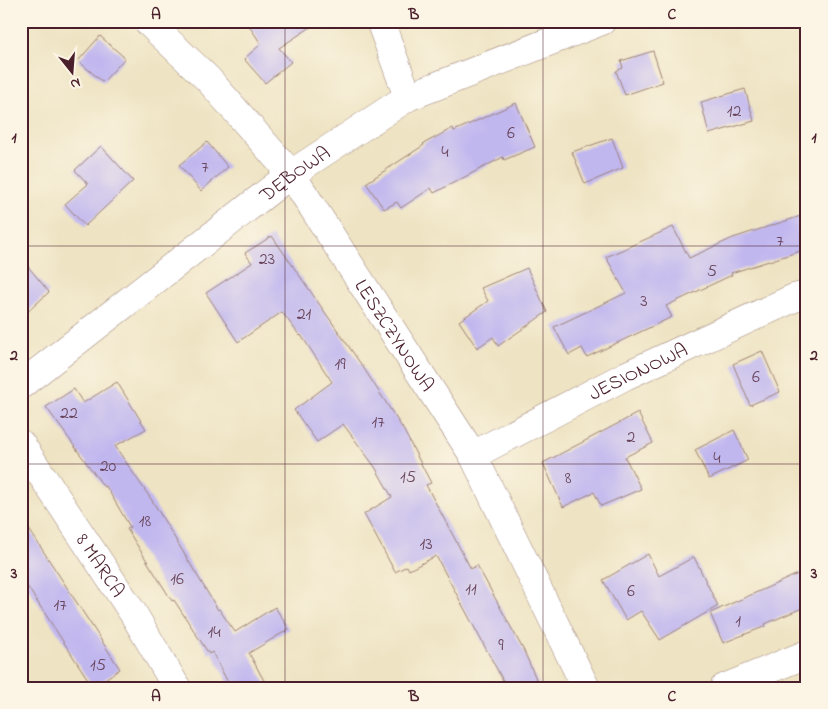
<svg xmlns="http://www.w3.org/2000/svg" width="828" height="709" font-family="'Indie Flower',sans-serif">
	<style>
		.building { fill: #c1b7ef }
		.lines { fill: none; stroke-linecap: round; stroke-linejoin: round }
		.minor-casing { stroke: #9c8176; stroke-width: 29 }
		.minor { stroke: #fff; stroke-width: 28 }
		.grid { fill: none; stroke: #4a1f2b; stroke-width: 1; stroke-opacity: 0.55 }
		.labels { text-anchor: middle; stroke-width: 4; stroke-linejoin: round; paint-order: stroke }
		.number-label { font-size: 18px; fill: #68455c }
		.street-label { font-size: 20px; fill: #4a1f2b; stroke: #fcf5e5 }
		.neatline { fill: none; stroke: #4a1f2b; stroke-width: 2 }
		.grid-label { font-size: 16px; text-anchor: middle; font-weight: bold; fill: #4a1f2b }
	</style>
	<rect width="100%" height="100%" fill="#fcf5e5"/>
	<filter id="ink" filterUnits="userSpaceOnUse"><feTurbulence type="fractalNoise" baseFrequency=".02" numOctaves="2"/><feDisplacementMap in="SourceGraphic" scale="10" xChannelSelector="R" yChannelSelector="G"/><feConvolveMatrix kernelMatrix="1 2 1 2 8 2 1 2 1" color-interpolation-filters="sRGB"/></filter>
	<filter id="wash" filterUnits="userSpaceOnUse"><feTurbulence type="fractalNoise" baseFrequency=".0096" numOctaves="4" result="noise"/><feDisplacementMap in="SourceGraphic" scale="20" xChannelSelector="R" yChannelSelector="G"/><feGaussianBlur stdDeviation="1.12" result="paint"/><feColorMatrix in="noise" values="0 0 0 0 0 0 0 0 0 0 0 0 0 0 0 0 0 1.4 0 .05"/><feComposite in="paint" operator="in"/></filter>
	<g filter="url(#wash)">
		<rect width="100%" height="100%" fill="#eee3c2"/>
		<g id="blocks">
			<path class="building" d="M 246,21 L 320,21 L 279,48 L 291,62 L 265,83 L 244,59 L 261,44 Z
				M 100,36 L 125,58 L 103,82 L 78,61 Z
				M 653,51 L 663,82 L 625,95 L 616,71 L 623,68 L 621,61 Z
				M 745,89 L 754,121 L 709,134 L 701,102 Z
				M 516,103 L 535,147 L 504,160 L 503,157 L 434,193 L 431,188 L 401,208 L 397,202 L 384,209 L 366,183 L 424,145 L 423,144 L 453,128 L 454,131 Z
				M 612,138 L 623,168 L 585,184 L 572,152 Z
				M 207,142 L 228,167 L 201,191 L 179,165 Z
				M 101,146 L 133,181 L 85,226 L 65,204 L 88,184 L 75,170 Z
				M 807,214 L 807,249 L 731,273 L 732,275 L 666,306 L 672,317 L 587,357 L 582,348 L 569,355 L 554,327 L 626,293 L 606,257 L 673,227 L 689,258 L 733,238 Z
				M 272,236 L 363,367 L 403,429 L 431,483 L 426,485 L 471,569 L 477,565 L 524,651 L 540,688 L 507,688 L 436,556 L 409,570 L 407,566 L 395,572 L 364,514 L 392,497 L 375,467 L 343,424 L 317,442 L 294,410 L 332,382 L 301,335 L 300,336 L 282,312 L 238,342 L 206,293 L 252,263 L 245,253 Z
				M 21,258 L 49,292 L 21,318 Z
				M 527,268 L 547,312 L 498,346 L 493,337 L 477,348 L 459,321 L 488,301 L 481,288 Z
				M 762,351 L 780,392 L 750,405 L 733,364 Z
				M 117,382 L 146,429 L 115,446 L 153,502 L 218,610 L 219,609 L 235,632 L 275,607 L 289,629 L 249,653 L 268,688 L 231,688 L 212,652 L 209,654 L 174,600 L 172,601 L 127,529 L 130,527 L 106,486 L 104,487 L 46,407 L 74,389 L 83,403 Z
				M 638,413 L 653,443 L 625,457 L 641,489 L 601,506 L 594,492 L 563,507 L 543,463 Z
				M 734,430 L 748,460 L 709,479 L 695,450 Z
				M 21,517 L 120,669 L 93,687 L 21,577 Z
				M 648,554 L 659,576 L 694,557 L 718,606 L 660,640 L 641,611 L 626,620 L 603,580 Z
				M 807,570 L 807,606 L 765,624 L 766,626 L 723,643 L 710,613 Z"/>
		</g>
	</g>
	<g filter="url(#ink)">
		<use href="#blocks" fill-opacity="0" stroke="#9c8176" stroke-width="1"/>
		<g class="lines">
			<defs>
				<g id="minor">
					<path id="s1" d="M 147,21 L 208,79 L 291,174 L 473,455 L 586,688"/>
					<path d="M 380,21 L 408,97"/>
					<path id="s2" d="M 21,385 L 291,174 L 408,97 L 602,21"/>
					<path id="s3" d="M 21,444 L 133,613 L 177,688"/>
					<path id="s4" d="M 473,455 L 625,376 L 794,298 L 807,295"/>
					<path d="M 724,688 L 807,654"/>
				</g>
			</defs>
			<use href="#minor" class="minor-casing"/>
			<use href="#minor" class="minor"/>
		</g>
	</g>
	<path class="grid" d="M 285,21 L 285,688M 543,21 L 543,688M 21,246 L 807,246M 21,464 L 807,464"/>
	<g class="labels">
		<g class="number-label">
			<text x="734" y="116">12</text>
			<text x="511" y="138">6</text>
			<text x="445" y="157">4</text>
			<text x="205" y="172">7</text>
			<text x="780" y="246">7</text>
			<text x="267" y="264">23</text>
			<text x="712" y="276">5</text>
			<text x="644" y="306">3</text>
			<text x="304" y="319">21</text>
			<text x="340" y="369">19</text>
			<text x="756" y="382">6</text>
			<text x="69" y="418">22</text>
			<text x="378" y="427">17</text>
			<text x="631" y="442">2</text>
			<text x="717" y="463">4</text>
			<text x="108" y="471">20</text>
			<text x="408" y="482">15</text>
			<text x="568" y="483">8</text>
			<text x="145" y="526">18</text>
			<text x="426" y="549">13</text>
			<text x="177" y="584">16</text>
			<text x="471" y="594">11</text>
			<text x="631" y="596">6</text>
			<text x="60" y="610">17</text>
			<text x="738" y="626">1</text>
			<text x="214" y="637">14</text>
			<text x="501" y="650">9</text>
			<text x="98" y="670">15</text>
		</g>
		<g class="street-label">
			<text dy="7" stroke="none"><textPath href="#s2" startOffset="346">DĘBOWA</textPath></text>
			<text dy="7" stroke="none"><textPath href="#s1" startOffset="402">LESZCZYNOWA</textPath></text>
			<text dy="7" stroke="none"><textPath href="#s4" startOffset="185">JESIONOWA</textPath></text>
			<text dy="7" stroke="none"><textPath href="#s3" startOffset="145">8 MARCA</textPath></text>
		</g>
	</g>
	<rect width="828" height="709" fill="none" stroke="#fcf5e5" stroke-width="55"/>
	<g transform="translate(72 72) rotate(163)" stroke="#fcf5e5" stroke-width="4" paint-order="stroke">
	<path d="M0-4L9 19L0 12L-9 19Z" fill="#4a1f2b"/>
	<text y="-8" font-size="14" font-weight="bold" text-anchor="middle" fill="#4a1f2b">N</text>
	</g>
	<rect x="28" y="28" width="772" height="654" class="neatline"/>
	<g class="grid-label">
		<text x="156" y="19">A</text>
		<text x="414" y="19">B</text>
		<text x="672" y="19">C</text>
		<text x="14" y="142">1</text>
		<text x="814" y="142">1</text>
		<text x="14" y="360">2</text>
		<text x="814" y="360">2</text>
		<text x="14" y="578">3</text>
		<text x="814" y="578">3</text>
		<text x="156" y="701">A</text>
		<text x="414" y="701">B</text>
		<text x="672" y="701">C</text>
	</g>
</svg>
